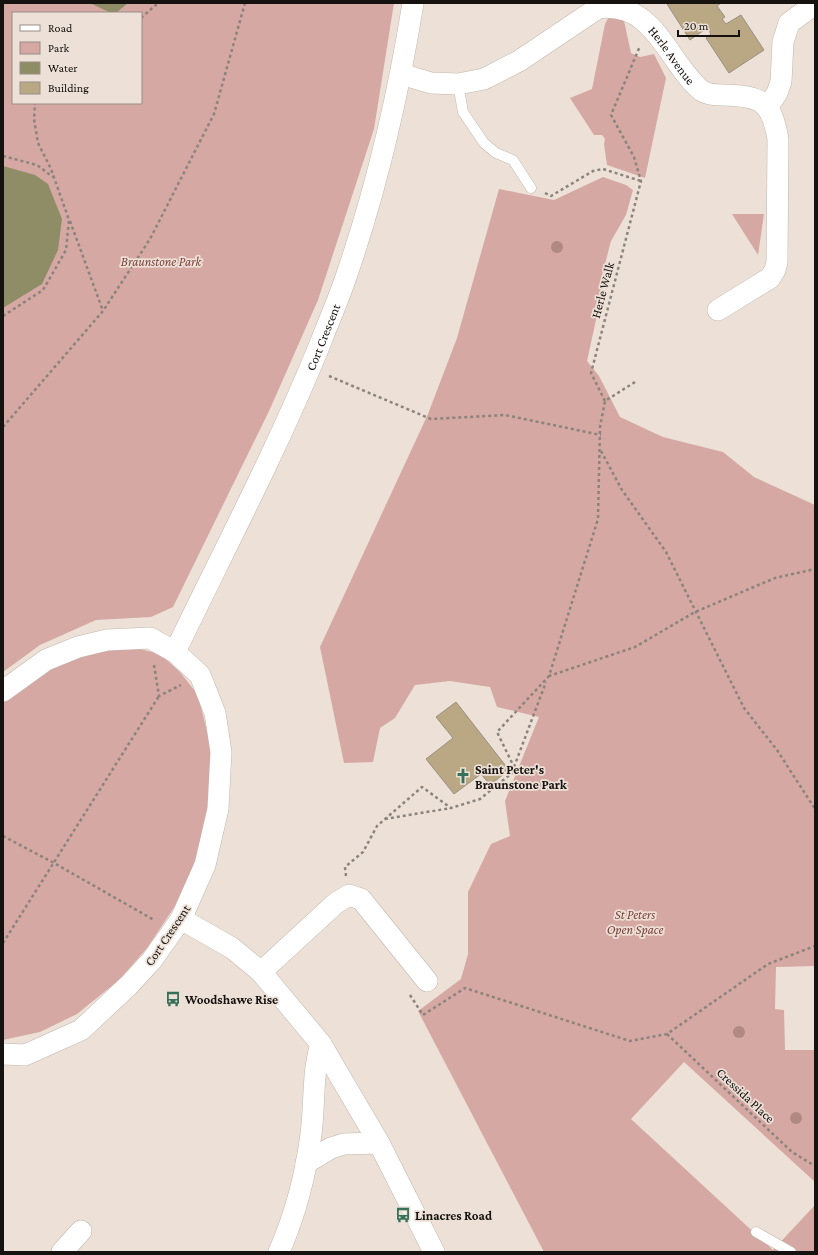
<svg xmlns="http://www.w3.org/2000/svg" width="818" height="1255" font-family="'Crimson Pro',serif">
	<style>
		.green { fill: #d5a8a3; fill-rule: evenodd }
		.water { fill: #8f8d66 }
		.building { fill: #baa884; stroke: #969084 }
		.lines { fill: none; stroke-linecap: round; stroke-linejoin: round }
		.lane-casing { stroke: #c1b6ac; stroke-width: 11 }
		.street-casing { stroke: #c1b6ac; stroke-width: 22 }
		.path { stroke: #8b837c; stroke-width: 2.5; stroke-dasharray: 3 3; stroke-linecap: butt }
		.lane { stroke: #fff; stroke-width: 10 }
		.street { stroke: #fff; stroke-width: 21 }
		.tree { fill: #b08982 }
		.labels { text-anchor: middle; stroke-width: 3.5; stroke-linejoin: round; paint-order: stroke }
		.street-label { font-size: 13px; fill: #16120f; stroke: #ede1d7 }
		.park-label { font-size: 13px; font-style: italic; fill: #7e413d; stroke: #ede1d7 }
		.poi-label { font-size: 13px; font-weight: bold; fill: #16120f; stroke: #ede1d7; text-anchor: start }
	</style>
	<rect width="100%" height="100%" fill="#ede1d7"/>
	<path class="green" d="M3 3H394L374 129 318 300 270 409 173 607 151 617 96 620 40 645 3 672ZM13 13H141V103H13Z
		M610 15 623 16 631 53 640 57 654 54 666 78 645 178 607 165 604 144 605 139 602 135H594L570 98 592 89 605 24Z
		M603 177 626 185 633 190 626 215 611 241 601 279V297L587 361 599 376 620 417 663 437 723 452 754 477 815 505V966L776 967 775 1009 784 1010 785 1050H815V1182L684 1062 631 1119 773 1250 815 1205V1252H544L418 1011 461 979 468 954V892L491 844 510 836 505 801 539 717 497 707 490 687 450 681 415 685 395 718 380 728 373 762 344 763 320 647 428 414 457 338 499 189 554 200Z
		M732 214H764L758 255Z
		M104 646 136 648 160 654 180 672 198 695 213 756 211 808 197 863 179 900 147 948 119 980 77 1014 40 1032 3 1040V703L23 684 66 658Z"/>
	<path class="water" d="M90 3H128L116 13H111Z
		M3 166 35 175 48 184 62 219 58 250 42 284 3 308Z"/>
	<path class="building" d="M669 3H721L717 6 725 17 722 19 726 24 741 15 764 50 729 73 706 38 711 34 707 28 690 40 667 4Z
		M456 702 509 770 490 785 481 774 454 794 426 759 453 738 436 717Z"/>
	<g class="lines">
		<g class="lane-casing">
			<path id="lane" d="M458 84 463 112 484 143 496 153 513 160 531 188
				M756 1232 791 1252"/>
		</g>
		<g class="street-casing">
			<g id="street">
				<path id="s1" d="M401 74 431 83 458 84 484 79 519 61 598 8C655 0 668 64 702 91 707 94 717 95 723 95 761 96 771 100 778 139L777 262 775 270 770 278 718 310"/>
				<path d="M767 108 777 93 781 82 783 42 789 23 815 4"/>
				<path id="s2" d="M175 652C225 548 279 446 322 339 330 318 339 298 346 277 377 187 398 97 413 3"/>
				<path d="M3 691 46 660 78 647 107 640 150 638 175 652 200 675 215 713 221 752 218 809 205 865 181 919 152 960 129 985 81 1030 25 1055 3 1054"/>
				<path d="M181 919 232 948 261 972 321 1044 379 1143 434 1252"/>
				<path d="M261 972 336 903 349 895 361 899 427 981"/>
				<path d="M306 1163 331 1148 344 1144 379 1143"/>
				<path d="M62 1252 81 1231"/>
				<path d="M279 1252C295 1215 306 1174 311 1134 315 1104 312 1073 321 1044"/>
			</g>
		</g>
		<path class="path" d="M141 18 158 3
			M3 156 37 165 53 177
			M545 193 551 196 593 171 603 169 641 181
			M70 221 103 311
			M3 316 43 290 66 250 69 220 51 169 38 143 34 119 35 103
			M329 376 431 419 505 415 601 435
			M635 382 605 401 600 427 598 519 549 676 635 647 695 612 775 578 815 569
			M605 401 591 373 641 181 634 157 611 115 640 46
			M3 427 103 311 150 239 214 114 245 3
			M601 451 622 490 666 552 744 708 777 750 815 809
			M154 665 159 696 181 685
			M514 767 546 682
			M385 819 451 808
			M3 836 54 863 154 920
			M346 876 345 867 363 852 377 826 422 787 451 808 480 799 512 773 514 767 497 732 549 676
			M3 943 159 696
			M410 995 423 1015 465 988 630 1041 667 1034 768 964 815 946
			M667 1034 792 1152 815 1166"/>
		<use href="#lane" class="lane"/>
		<use href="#street" class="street"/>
	</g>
	<g class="tree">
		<circle cx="557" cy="247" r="6"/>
		<circle cx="739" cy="1032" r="6"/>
		<circle cx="796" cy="1118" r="6"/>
	</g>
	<defs>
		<g id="church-bare" transform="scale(1.2)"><path d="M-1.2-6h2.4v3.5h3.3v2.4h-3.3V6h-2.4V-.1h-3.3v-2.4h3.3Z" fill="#38715a" stroke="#ede1d7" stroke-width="2.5" paint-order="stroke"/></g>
		<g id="bus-bare" transform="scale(1.2)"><path d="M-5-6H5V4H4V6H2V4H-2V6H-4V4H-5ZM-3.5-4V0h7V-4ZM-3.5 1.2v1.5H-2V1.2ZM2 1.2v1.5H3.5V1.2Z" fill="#38715a" stroke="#ede1d7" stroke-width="2.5" paint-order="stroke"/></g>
	</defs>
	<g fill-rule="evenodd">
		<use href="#church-bare" x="463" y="776"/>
		<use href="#bus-bare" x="173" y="999"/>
		<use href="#bus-bare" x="403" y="1215"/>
	</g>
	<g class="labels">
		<g class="street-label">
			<text dy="5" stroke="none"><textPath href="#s1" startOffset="313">Herle Avenue</textPath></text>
			<text transform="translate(602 290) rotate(-75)" y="5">Herle Walk</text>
			<text dy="5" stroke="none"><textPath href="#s2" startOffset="348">Cort Crescent</textPath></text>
			<text transform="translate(167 935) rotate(-56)" y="5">Cort Crescent</text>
			<text transform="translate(746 1095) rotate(43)" y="5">Cressida Place</text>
		</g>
		<g class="park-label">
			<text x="161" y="266">Braunstone Park</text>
			<text x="635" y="919">St Peters<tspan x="635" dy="15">Open Space</tspan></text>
		</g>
		<g class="poi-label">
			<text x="475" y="774">Saint Peter's<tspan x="475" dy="15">Braunstone Park</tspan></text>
			<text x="185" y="1004">Woodshawe Rise</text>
			<text x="415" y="1220">Linacres Road</text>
		</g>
	</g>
	<rect width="818" height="1255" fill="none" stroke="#16120f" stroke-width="8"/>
	<rect x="12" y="12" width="130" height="92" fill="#ede1d7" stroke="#978e87"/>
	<rect x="20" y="25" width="20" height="6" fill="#ffffff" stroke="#978e87"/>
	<text x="48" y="32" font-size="12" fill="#16120f">Road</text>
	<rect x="20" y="42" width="20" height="12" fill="#d5a8a3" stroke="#978e87"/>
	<text x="48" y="52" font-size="12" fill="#16120f">Park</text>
	<rect x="20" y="62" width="20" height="12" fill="#8f8d66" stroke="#978e87"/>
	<text x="48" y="72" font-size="12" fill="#16120f">Water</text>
	<rect x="20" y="82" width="20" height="12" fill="#baa884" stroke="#978e87"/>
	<text x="48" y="92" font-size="12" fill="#16120f">Building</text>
	<path d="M678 30v6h61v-6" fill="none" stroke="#16120f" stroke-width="2"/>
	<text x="684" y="30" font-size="12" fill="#16120f" stroke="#ede1d7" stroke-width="3" paint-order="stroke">20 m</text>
</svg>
